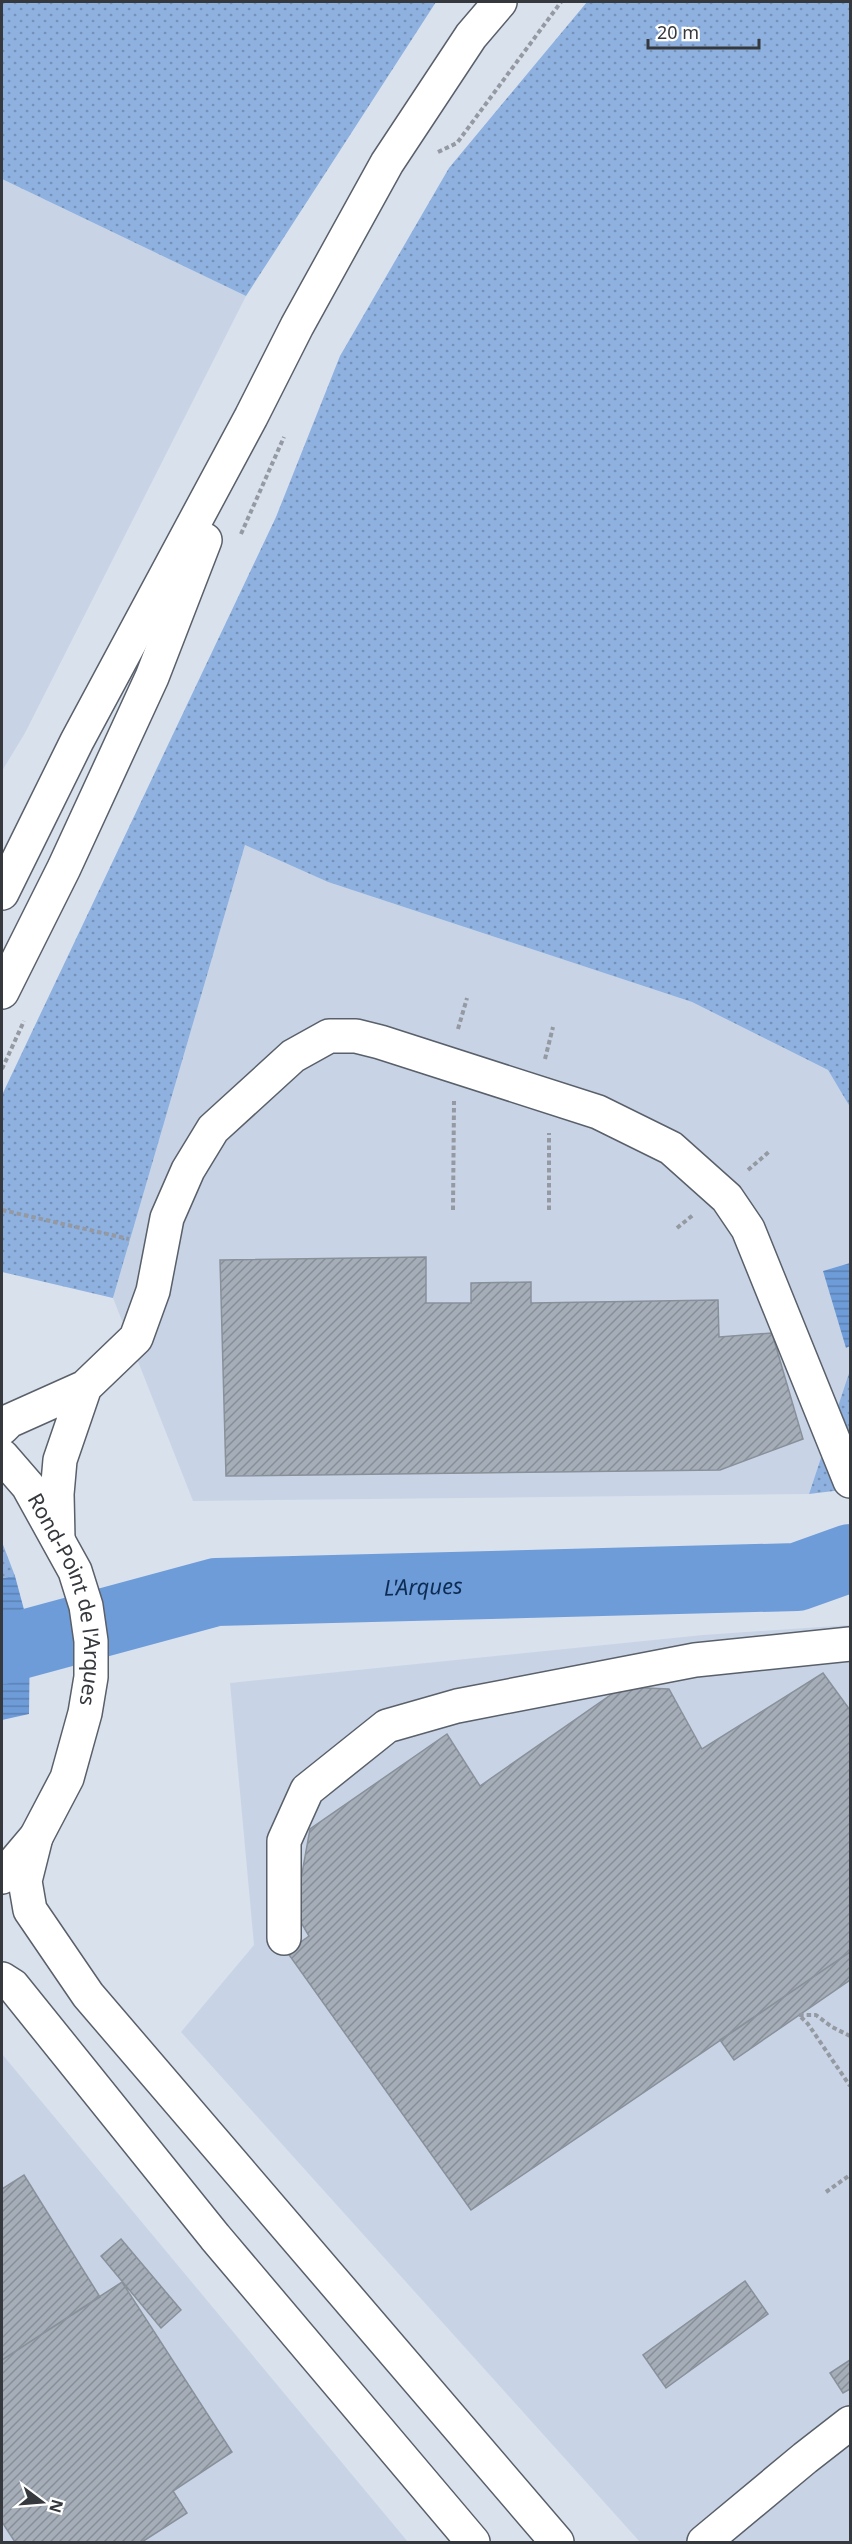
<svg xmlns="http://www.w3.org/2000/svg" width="852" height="2544" font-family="'Noto Sans',sans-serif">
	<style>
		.built { fill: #c8d4e5 }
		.grass { fill: url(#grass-dots) }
		.water { fill: url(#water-rules) }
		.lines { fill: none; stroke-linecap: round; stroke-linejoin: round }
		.river { stroke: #6e9cd9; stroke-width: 68 }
		.building { fill: url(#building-hatch); stroke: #88909a; stroke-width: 1.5 }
		.minor-casing { stroke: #59606a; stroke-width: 36 }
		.major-casing { stroke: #59606a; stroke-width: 36 }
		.highway-casing { stroke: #59606a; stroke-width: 36 }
		.path { stroke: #9499a2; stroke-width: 4; stroke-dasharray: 4.5 3; stroke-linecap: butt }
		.minor { stroke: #fff; stroke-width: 33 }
		.major { stroke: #fff; stroke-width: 33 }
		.highway { stroke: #fff; stroke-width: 33 }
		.labels { text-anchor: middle; stroke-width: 4.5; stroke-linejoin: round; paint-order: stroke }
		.street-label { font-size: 21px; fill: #35383d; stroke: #fff }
		.water-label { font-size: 22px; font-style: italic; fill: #0c2c53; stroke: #fff }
	</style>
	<defs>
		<pattern id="grass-dots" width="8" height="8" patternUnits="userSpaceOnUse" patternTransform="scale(1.5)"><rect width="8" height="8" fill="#8eb1e0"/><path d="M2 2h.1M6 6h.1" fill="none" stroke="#7591b7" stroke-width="1.8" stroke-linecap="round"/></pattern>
		<pattern id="water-rules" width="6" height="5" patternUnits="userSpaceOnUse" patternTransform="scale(1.5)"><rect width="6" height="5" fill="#6e9cd9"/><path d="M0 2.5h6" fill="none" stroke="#5b80b1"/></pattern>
		<pattern id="building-hatch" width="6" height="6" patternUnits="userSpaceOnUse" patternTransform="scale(1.5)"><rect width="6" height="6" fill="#a5adb8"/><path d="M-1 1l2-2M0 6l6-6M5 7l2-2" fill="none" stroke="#878e97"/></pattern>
	</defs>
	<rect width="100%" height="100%" fill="#d9e1ed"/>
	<path class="built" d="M2 179 246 296 25 733 2 771Z
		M245 845 328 882 692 1002 828 1070 850 1107V1370L809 1494 193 1501 113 1298Z
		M850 1625V2542H640L181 2032 254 1945 230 1683 703 1635Z
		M2 2054 408 2542H2Z"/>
	<path class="grass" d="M2 2H436L246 296 2 179Z
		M587 2H850V1107L828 1070 692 1002 328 882 245 845 113 1298 2 1272V1095L276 517 340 356 449 168Z
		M850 1370V1489L809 1494Z
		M2 1542 15 1576 2 1578Z"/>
	<path class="water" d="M850 1263V1346L846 1348 823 1271Z
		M15 1576 30 1632 29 1714 2 1720V1578Z"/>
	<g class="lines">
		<path class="river" id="s1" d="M2 1650 216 1592 797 1577 850 1558"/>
	</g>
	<path class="building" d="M426 1257V1303H471V1283L531 1282V1303L718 1300 719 1337 772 1333 803 1439 720 1470 226 1476 220 1260Z
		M823 1673 850 1710V1952L471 2210 287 1952 309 1936 295 1912 310 1829 447 1734 480 1786 622 1687 669 1689 702 1749Z
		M850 1952V1980L734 2060 720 2040Z
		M24 2175 100 2297 2 2360V2189Z
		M121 2239 181 2310 161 2328 101 2256Z
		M745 2281 768 2314 666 2388 643 2355Z
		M122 2282 232 2452 173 2491 187 2513 142 2542H15L2 2522V2360Z
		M850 2360V2389L843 2393 830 2373Z"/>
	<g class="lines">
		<g class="minor-casing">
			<path id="minor" d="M2 1428 9 1421 85 1387 136 1338 153 1291 167 1218 188 1170 213 1129 293 1056 329 1036H356L380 1042 598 1112 671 1148 727 1198 748 1229 850 1481
				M58 1539 57 1494 60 1460 85 1387
				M284 1938V1841L307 1790 387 1726 457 1706 695 1660 850 1644"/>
		</g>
		<g class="major-casing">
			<g id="major">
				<path d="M2 893 77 741 251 417 297 326 387 163 471 36 500 2"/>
				<path d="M2 992 64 868 152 677 205 540"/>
				<path id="s2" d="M2 1456 28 1486 75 1571 86 1606 91 1641V1677L85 1713 67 1778 36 1837 2 1877"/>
				<path d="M704 2542 805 2458 850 2423"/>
			</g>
		</g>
		<g class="highway-casing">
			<path id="highway" d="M36 1837 25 1881 30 1910 88 1995 557 2542
				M2 1979 13 1986 215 2237 473 2542"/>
		</g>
		<path class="path" d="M438 152 457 143 561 2
			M241 534 284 437
			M458 1029 467 998
			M545 1059 553 1027
			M2 1069 24 1021
			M748 1170 770 1151
			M2 1210 129 1239
			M453 1210 454 1101
			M549 1210V1133
			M677 1228 693 1215
			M850 2036 832 2027 816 2015H799L808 2024 850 2086
			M826 2192 850 2175"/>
		<use href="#minor" class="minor"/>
		<use href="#major" class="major"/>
		<use href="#highway" class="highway"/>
	</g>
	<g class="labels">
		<g class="street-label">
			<text dy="7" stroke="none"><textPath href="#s2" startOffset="162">Rond-Point de l'Arques</textPath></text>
		</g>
		<g class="water-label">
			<text dy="8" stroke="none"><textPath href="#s1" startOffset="429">L'Arques</textPath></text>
		</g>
	</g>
	<rect width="852" height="2544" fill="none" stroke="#35383d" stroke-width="6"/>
	<g transform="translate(42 2502) rotate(106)" stroke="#ffffff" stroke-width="4.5" paint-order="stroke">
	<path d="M0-4.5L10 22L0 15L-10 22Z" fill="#35383d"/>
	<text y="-9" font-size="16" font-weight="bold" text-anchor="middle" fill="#35383d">N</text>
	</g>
	<path d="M648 39v9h111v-9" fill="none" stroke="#35383d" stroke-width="3"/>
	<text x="657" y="39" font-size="18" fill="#35383d" stroke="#ffffff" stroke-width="4.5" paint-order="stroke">20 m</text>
</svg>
